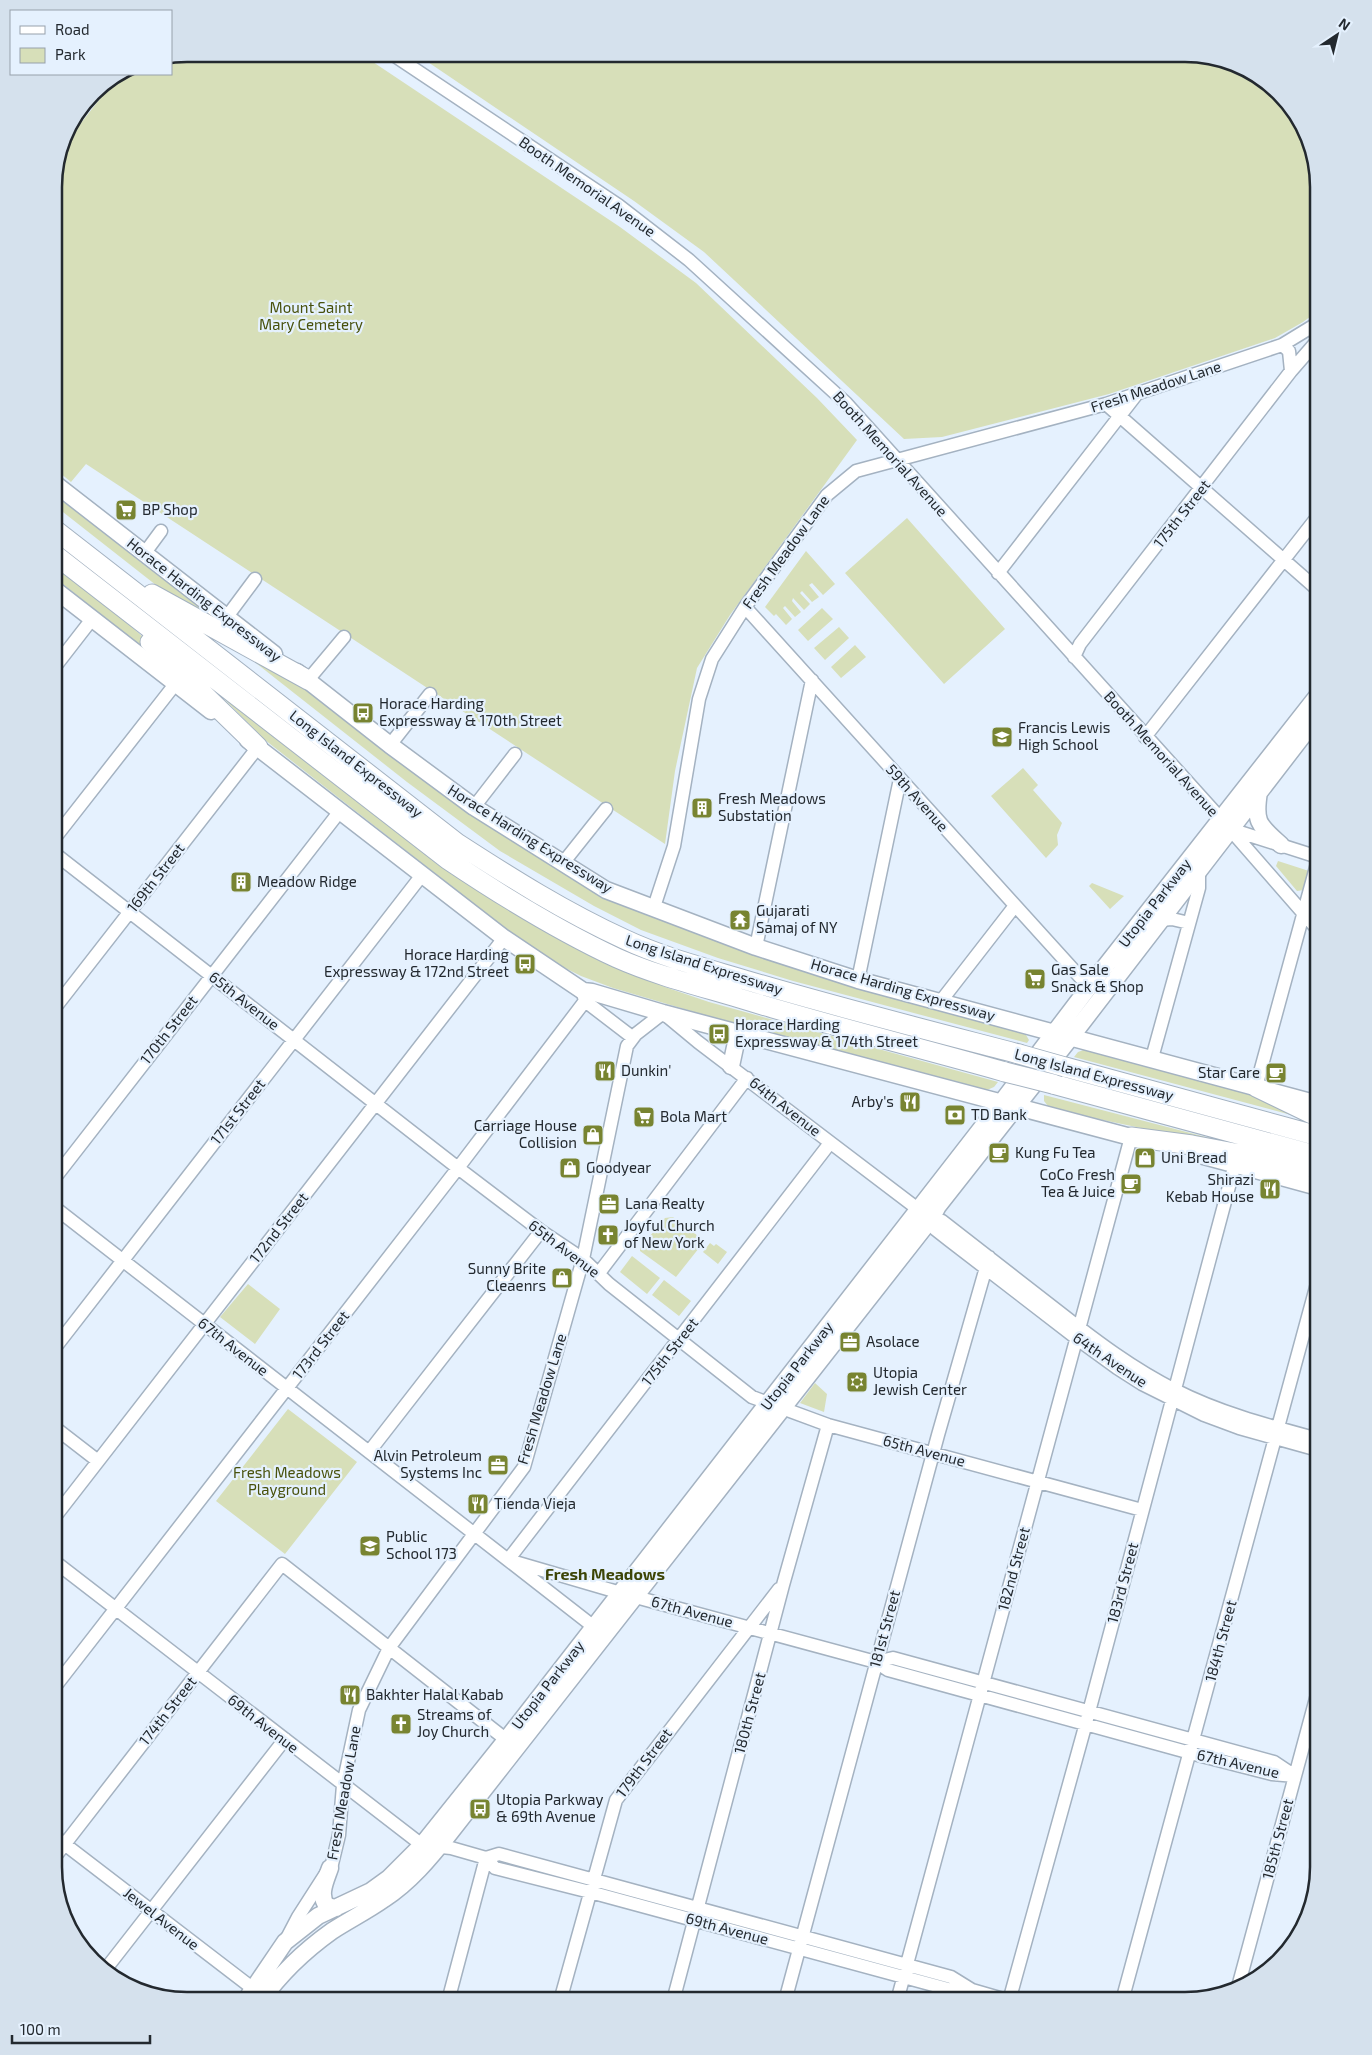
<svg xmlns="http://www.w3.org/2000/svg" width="1372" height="2055" font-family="'Exo 2',sans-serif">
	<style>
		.green { fill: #d7dfb9 }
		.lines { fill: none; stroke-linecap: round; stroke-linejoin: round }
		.minor-casing { stroke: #a4b2c1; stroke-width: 15 }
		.major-casing { stroke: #a4b2c1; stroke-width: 19 }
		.highway-casing { stroke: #a4b2c1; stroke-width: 21 }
		.minor { stroke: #fff; stroke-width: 12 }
		.major { stroke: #fff; stroke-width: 16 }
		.highway { stroke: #fff; stroke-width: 19 }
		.highway-bridge-casing { stroke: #a4b2c1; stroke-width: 21; stroke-linecap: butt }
		.highway-bridge { stroke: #fff; stroke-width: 19 }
		.labels { text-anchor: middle; stroke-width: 4.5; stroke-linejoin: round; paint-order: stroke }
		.street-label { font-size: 15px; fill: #23292f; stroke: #e5f1fe }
		.park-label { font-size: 15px; fill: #48510c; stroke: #e5f1fe }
		.poi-label { font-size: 15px; fill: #23292f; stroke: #e5f1fe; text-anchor: start }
		.neighbourhood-label { font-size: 16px; font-weight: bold; fill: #3c4406; stroke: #e5f1fe }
		.rim { fill: none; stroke: #23292f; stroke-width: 2.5 }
	</style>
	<rect width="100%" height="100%" fill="#e5f1fe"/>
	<path class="green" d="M187 54H361L620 227 696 283 817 398 857 440 730 615 697 668 675 771 665 844 86 464 71 482 54 468V179L63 146 117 77 121 74H171V57Z
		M416 54H1193L1252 72 1301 121 1318 187V311L1303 322 1275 338 1109 394 942 437 904 439 704 252 634 201Z
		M54 491 242 637 175 600 54 505Z
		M907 518 1005 629 944 684 845 573Z
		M806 551 835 584 823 595 812 583 809 585 819 597 812 602 802 591 800 593 810 604 804 610 793 598 792 601 801 612 795 617 785 606 783 608 792 619 786 625 776 614 774 616 765 607Z
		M54 562 98 597 143 637 153 656 54 577Z
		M822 608 833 619 808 641 798 630Z
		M839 627 849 638 825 660 814 648Z
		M855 645 866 657 841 678 831 667Z
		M237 648 310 690 456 804 505 835 677 925 801 971 1023 1030 1029 1040 1027 1043 793 981 718 958 641 930 594 906 500 851 407 782Z
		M219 690 595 955 665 987 709 1002 998 1082 994 1087 987 1090 735 1024 613 988 581 976 549 960 506 929 265 740 221 696Z
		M1023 768 1038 785 1033 790 1062 823 1057 835 1058 845 1046 858 991 796Z
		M1278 861 1309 871 1304 890 1297 891 1276 866Z
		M1092 883 1124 896 1110 909 1089 886Z
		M1089 1048 1249 1092 1295 1116 1074 1057 1078 1052Z
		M1044 1095 1229 1143 1203 1141 1060 1111 1048 1106 1044 1101Z
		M673 1217 702 1239 703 1243 676 1277 640 1251V1248L665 1218Z
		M710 1243 714 1246 716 1244 727 1252 718 1264 703 1252Z
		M632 1256 660 1278 647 1294 620 1272Z
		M664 1280 691 1301 679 1316 652 1295Z
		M248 1284 280 1309 255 1344 220 1317Z
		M815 1383 827 1394 824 1412 800 1403Z
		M288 1409 357 1462 285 1554 216 1501Z"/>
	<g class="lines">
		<g class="minor-casing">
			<path id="minor" d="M392 54 618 205 689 260 846 403 1221 819 1318 930
				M1291 371 1318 340
				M1106 404 1318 590
				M144 554 161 531
				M998 573 1136 395
				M745 607 1089 987
				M226 618 255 579
				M1074 657 1080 644 1291 371 1289 351 1282 345
				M54 668 92 619
				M308 680 344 637
				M1145 737 1318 516
				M390 745 430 694
				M474 807 515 754
				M1230 829 1318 857
				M54 839 176 683
				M54 853 458 1168 541 1231 583 1259 609 1284 752 1397 828 1425 1142 1510
				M563 863 606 809
				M654 907 674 846 699 699 712 659 745 607 827 495 856 471 1106 404 1282 345 1318 323
				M1160 920 1172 919 1189 923
				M756 947 812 680
				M858 980 900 779
				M583 993 585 1001 632 1037
				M941 1001 1014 907
				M54 1009 258 747
				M1152 1058 1199 888V870
				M1256 1087 1318 860
				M54 1179 340 811
				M54 1207 508 1560 621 1593 876 1662 888 1670 1198 1755 1272 1774 1295 1776
				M931 1219 942 1221C981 1251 1020 1282 1059 1312 1096 1341 1133 1369 1175 1390 1220 1413 1270 1426 1318 1439
				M599 1273 747 1078
				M54 1349 422 875
				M54 1427 98 1461
				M369 1452 541 1231
				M54 1518 504 938
				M54 1561 422 1845 451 1848 486 1858 499 1854 951 1977 972 1990 1010 2001
				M594 1627 508 1560 830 1143
				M876 1662 893 1658 1274 1762 1295 1776
				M54 1688 458 1168 585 1001
				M54 1836 260 1994
				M54 1858 282 1564 513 1745
				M486 1858 495 1868 590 1892 948 1989 970 1990
				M287 1938 298 1917 332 1864 339 1835 343 1785 359 1710 389 1648 524 1467 583 1259 627 1046 636 1034 663 1013 698 1042 931 1219 935 1229 949 1240 1084 1344 1117 1368 1142 1384 1204 1415 1239 1428 1318 1450
				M105 1970 285 1739
				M1238 1987 1318 1691
				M448 2001 486 1858
				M560 2001 616 1800 779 1589
				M673 2001 783 1585 828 1425
				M785 2001 938 1435 989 1257
				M897 2001 1131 1137
				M1009 2001 1086 1723 1235 1164
				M1122 2001 1318 1280"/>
		</g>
		<g class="major-casing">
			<path id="major" d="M54 483 274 654
				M54 589 211 711
				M297 672 390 745 474 807 606 890 756 947 858 980 1318 1104
				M248 740 504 938 583 991 592 992 663 1013 1142 1140
				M1259 792C1254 823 1259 825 1281 845
				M731 1066 738 1033
				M1200 1155 1318 1187
				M330 1868C326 1880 318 1895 327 1906L336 1908
				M245 2001 285 1942 318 1916 371 1891 389 1878 422 1845 506 1740 1001 1103 1089 987 1318 695
				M261 2001C280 1974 304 1951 332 1931 349 1920 367 1911 384 1899 410 1882 430 1858 449 1834L931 1219 938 1206 1071 1037 1318 716"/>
		</g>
		<g class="highway-casing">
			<path id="highway" d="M54 529 457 843C511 878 565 912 624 939 662 957 705 968 745 980 836 1007 927 1030 1019 1054
				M54 554 447 859C502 896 557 930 617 958 655 975 699 986 739 998 827 1025 917 1047 1005 1072
				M152 594 308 680
				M150 642 258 747
				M1065 1067 1318 1136
				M1053 1084 1318 1156
				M1256 1087 1318 1117
				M1131 1137 1192 1145 1318 1169"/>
		</g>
		<use href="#minor" class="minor"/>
		<use href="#major" class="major"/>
		<use href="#highway" class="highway"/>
		<g class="highway-bridge-casing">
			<path id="highway-bridge" d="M1019 1054 1065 1067
				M1005 1072 1053 1084"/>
		</g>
		<use href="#highway-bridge" class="highway-bridge"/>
	</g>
	<defs>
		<g id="supermarket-square" transform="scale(1.125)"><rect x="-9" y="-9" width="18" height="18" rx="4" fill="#788431" stroke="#e5f1fe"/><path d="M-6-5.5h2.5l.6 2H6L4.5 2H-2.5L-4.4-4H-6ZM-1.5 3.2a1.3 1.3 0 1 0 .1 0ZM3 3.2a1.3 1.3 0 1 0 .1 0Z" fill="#fff"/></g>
		<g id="bus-square" transform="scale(1.125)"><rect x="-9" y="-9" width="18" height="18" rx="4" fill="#788431" stroke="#e5f1fe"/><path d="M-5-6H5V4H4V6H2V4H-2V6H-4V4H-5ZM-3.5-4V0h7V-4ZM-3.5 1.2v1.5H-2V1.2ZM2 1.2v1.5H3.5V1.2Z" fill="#fff"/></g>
		<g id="school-square" transform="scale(1.125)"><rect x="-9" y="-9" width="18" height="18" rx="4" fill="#788431" stroke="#e5f1fe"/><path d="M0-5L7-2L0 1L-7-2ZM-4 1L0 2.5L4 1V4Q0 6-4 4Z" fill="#fff"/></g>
		<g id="building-square" transform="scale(1.125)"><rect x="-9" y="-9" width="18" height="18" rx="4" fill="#788431" stroke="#e5f1fe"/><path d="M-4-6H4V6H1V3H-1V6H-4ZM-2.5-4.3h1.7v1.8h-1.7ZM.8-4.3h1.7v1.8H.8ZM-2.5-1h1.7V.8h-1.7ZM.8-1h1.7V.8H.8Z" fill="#fff"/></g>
		<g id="temple-square" transform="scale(1.125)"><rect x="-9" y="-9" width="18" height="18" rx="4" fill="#788431" stroke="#e5f1fe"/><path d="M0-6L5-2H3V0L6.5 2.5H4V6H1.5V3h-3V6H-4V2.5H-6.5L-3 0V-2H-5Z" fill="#fff"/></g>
		<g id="restaurant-square" transform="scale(1.125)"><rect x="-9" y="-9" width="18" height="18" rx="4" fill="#788431" stroke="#e5f1fe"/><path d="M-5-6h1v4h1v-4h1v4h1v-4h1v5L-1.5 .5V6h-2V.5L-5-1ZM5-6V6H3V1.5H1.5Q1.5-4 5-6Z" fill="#fff"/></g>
		<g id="cafe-square" transform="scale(1.125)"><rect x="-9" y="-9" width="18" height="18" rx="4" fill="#788431" stroke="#e5f1fe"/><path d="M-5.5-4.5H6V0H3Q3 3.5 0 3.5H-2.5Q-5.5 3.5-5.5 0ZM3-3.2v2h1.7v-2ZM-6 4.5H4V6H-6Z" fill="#fff"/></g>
		<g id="bank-square" transform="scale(1.125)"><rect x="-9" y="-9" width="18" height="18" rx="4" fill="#788431" stroke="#e5f1fe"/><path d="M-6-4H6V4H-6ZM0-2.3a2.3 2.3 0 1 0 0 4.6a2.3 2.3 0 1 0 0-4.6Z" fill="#fff"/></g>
		<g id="shop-square" transform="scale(1.125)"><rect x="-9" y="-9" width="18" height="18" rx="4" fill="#788431" stroke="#e5f1fe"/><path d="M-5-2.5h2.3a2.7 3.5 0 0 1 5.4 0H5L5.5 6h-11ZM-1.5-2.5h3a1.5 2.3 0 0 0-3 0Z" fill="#fff"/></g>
		<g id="office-square" transform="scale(1.125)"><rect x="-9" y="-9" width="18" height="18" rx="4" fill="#788431" stroke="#e5f1fe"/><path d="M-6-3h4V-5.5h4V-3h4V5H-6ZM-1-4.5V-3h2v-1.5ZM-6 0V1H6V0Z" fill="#fff"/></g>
		<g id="church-square" transform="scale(1.125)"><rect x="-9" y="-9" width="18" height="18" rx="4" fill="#788431" stroke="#e5f1fe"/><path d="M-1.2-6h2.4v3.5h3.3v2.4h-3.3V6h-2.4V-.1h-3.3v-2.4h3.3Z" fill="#fff"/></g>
		<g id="synagogue-square" transform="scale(1.125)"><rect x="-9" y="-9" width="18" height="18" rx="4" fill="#788431" stroke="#e5f1fe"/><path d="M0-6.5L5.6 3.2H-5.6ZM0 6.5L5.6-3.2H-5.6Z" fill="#fff"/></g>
	</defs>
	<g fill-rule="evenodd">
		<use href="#supermarket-square" x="126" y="510"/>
		<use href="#bus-square" x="363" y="713"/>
		<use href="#school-square" x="1002" y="737"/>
		<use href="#building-square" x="702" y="808"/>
		<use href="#building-square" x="241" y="882"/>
		<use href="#temple-square" x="740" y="920"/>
		<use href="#bus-square" x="525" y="964"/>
		<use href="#supermarket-square" x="1035" y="979"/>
		<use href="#bus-square" x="719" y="1034"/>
		<use href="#restaurant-square" x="605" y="1071"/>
		<use href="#cafe-square" x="1276" y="1073"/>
		<use href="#restaurant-square" x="910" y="1102"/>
		<use href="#bank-square" x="955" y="1115"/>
		<use href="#supermarket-square" x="644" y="1117"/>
		<use href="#shop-square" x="593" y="1135"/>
		<use href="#cafe-square" x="999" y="1153"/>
		<use href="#shop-square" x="1145" y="1158"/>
		<use href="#shop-square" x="570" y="1168"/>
		<use href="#cafe-square" x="1131" y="1184"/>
		<use href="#restaurant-square" x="1270" y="1189"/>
		<use href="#office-square" x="609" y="1204"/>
		<use href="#church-square" x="608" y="1235"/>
		<use href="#shop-square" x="562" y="1278"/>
		<use href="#office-square" x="850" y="1342"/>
		<use href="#synagogue-square" x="857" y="1382"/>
		<use href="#office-square" x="498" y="1465"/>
		<use href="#restaurant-square" x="478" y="1504"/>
		<use href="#school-square" x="370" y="1546"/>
		<use href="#restaurant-square" x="350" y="1695"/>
		<use href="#church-square" x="401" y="1724"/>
		<use href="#bus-square" x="480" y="1809"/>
	</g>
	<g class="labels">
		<g class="street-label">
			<text transform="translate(587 187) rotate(35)" y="5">Booth Memorial Avenue</text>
			<text transform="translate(1156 387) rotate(-18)" y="5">Fresh Meadow Lane</text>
			<text transform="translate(890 454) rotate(48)" y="5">Booth Memorial Avenue</text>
			<text transform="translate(1182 514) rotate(-52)" y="5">175th Street</text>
			<text transform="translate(786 552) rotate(-54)" y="5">Fresh Meadow Lane</text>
			<text transform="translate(204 600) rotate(38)" y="5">Horace Harding Expressway</text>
			<text transform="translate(1161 754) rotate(48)" y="5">Booth Memorial Avenue</text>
			<text transform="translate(356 764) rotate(38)" y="5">Long Island Expressway</text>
			<text transform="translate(917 798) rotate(48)" y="5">59th Avenue</text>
			<text transform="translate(530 839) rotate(32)" y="5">Horace Harding Expressway</text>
			<text transform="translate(156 878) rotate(-52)" y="5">169th Street</text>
			<text transform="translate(1155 903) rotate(-52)" y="5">Utopia Parkway</text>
			<text transform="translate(704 965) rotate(18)" y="5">Long Island Expressway</text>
			<text transform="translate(903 990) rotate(16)" y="5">Horace Harding Expressway</text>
			<text transform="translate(244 1001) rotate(38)" y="5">65th Avenue</text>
			<text transform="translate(169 1030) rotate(-52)" y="5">170th Street</text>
			<text transform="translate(1094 1075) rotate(15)" y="5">Long Island Expressway</text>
			<text transform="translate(785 1107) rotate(38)" y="5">64th Avenue</text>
			<text transform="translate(238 1112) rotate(-52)" y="5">171st Street</text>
			<text transform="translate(279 1228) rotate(-52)" y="5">172nd Street</text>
			<text transform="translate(564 1249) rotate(37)" y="5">65th Avenue</text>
			<text transform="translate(321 1345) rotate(-52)" y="5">173rd Street</text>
			<text transform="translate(233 1347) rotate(38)" y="5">67th Avenue</text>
			<text transform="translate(670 1352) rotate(-52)" y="5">175th Street</text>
			<text transform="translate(1110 1360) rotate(34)" y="5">64th Avenue</text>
			<text transform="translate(797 1366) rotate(-52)" y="5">Utopia Parkway</text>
			<text transform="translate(542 1399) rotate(-73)" y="5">Fresh Meadow Lane</text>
			<text transform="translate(924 1451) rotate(15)" y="5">65th Avenue</text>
			<text transform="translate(1014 1569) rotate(-75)" y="5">182nd Street</text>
			<text transform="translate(1123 1583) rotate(-75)" y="5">183rd Street</text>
			<text transform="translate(692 1612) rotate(15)" y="5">67th Avenue</text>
			<text transform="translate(885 1629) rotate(-75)" y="5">181st Street</text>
			<text transform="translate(1221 1641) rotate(-75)" y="5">184th Street</text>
			<text transform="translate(548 1685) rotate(-52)" y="5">Utopia Parkway</text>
			<text transform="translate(168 1711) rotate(-52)" y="5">174th Street</text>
			<text transform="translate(750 1713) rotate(-75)" y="5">180th Street</text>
			<text transform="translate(263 1724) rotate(38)" y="5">69th Avenue</text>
			<text transform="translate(644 1763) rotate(-53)" y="5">179th Street</text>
			<text transform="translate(1238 1764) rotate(13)" y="5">67th Avenue</text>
			<text transform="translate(344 1793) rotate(-80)" y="5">Fresh Meadow Lane</text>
			<text transform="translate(1278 1839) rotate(-75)" y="5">185th Street</text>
			<text transform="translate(161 1919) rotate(38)" y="5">Jewel Avenue</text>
			<text transform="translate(727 1929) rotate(15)" y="5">69th Avenue</text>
		</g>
		<g class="park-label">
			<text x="311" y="313">Mount Saint<tspan x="311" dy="17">Mary Cemetery</tspan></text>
			<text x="287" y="1478">Fresh Meadows<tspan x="287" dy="17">Playground</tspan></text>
		</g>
		<g class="poi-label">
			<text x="142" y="515">BP Shop</text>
			<text x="379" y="709">Horace Harding<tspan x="379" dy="17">Expressway &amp; 170th Street</tspan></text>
			<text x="1018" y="733">Francis Lewis<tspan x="1018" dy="17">High School</tspan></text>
			<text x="718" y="804">Fresh Meadows<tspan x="718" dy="17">Substation</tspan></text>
			<text x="257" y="887">Meadow Ridge</text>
			<text x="756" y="916">Gujarati<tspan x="756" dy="17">Samaj of NY</tspan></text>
			<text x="509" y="960" text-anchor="end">Horace Harding<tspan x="509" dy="17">Expressway &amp; 172nd Street</tspan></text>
			<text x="1051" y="975">Gas Sale<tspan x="1051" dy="17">Snack &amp; Shop</tspan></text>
			<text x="735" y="1030">Horace Harding<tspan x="735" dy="17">Expressway &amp; 174th Street</tspan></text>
			<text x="621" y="1076">Dunkin'</text>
			<text x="1260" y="1078" text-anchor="end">Star Care</text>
			<text x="894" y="1107" text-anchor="end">Arby's</text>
			<text x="971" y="1120">TD Bank</text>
			<text x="660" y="1122">Bola Mart</text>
			<text x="577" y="1131" text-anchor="end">Carriage House<tspan x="577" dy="17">Collision</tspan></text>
			<text x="1015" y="1158">Kung Fu Tea</text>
			<text x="1161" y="1163">Uni Bread</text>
			<text x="586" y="1173">Goodyear</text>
			<text x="1115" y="1180" text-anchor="end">CoCo Fresh<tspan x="1115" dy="17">Tea &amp; Juice</tspan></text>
			<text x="1254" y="1185" text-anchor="end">Shirazi<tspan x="1254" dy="17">Kebab House</tspan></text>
			<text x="625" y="1209">Lana Realty</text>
			<text x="624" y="1231">Joyful Church<tspan x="624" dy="17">of New York</tspan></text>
			<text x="546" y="1274" text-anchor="end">Sunny Brite<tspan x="546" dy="17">Cleaenrs</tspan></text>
			<text x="866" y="1347">Asolace</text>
			<text x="873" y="1378">Utopia<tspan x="873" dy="17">Jewish Center</tspan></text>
			<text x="482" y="1461" text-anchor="end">Alvin Petroleum<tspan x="482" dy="17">Systems Inc</tspan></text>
			<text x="494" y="1509">Tienda Vieja</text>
			<text x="386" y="1542">Public<tspan x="386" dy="17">School 173</tspan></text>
			<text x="366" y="1700">Bakhter Halal Kabab</text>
			<text x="417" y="1720">Streams of<tspan x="417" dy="17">Joy Church</tspan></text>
			<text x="496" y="1805">Utopia Parkway<tspan x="496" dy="17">&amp; 69th Avenue</tspan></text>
		</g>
		<g class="neighbourhood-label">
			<text x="605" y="1580">Fresh Meadows</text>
		</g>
	</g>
	<path d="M0 0H1372V2055H0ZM187 62H1185A125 125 0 0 1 1310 187V1867A125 125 0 0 1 1185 1992H187A125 125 0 0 1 62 1867V187A125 125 0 0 1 187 62Z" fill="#d5e1ed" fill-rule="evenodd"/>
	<path class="rim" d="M187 62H1185A125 125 0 0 1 1310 187V1867A125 125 0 0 1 1185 1992H187A125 125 0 0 1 62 1867V187A125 125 0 0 1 187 62Z"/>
	<rect x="10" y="10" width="162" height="65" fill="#e5f1fe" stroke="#97a1ab"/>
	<rect x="20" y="26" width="25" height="8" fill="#ffffff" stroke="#97a1ab"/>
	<text x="55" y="35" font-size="15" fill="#23292f">Road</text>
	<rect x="20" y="48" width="25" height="15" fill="#d7dfb9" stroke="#97a1ab"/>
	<text x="55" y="60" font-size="15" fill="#23292f">Park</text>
	<g transform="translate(1337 35) rotate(35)" stroke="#e5f1fe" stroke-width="4" paint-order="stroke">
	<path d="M0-4L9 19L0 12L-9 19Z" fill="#23292f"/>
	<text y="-8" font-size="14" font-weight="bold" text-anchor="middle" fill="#23292f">N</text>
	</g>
	<path d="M12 2035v8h138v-8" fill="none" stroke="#23292f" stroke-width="2.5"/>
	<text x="20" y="2035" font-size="15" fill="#23292f" stroke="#e5f1fe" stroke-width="4" paint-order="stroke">100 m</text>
</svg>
